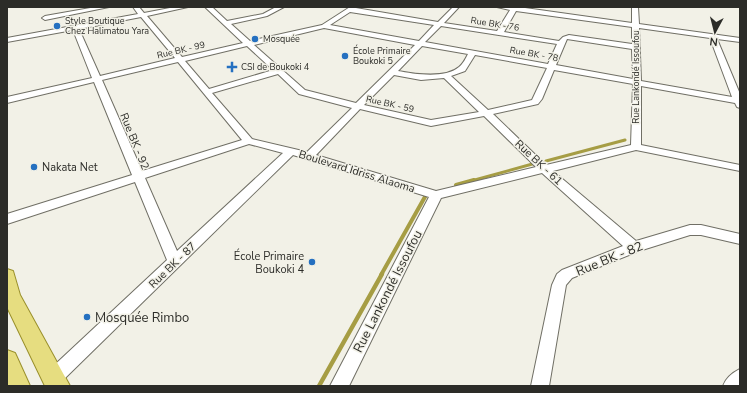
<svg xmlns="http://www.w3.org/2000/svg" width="747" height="393" font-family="'Nunito Sans',sans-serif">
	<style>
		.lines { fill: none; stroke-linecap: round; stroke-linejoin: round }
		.stream-far2 { stroke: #a69d44; stroke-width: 3 }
		.stream-far1 { stroke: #a69d44; stroke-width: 4 }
		.stream { stroke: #a69d44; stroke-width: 4.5 }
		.minor-casing { stroke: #706f65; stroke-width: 2 }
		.major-casing { stroke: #9a902b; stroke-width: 2 }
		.minor { fill: #fff; fill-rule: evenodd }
		.major { fill: #e6dd80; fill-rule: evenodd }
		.poi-dot { fill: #2570c0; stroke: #f2f1e7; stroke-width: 1.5 }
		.labels { text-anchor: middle; stroke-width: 3; stroke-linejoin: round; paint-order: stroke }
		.far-poi-label { font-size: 9px; fill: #2c2c28; stroke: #f2f1e7; text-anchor: start }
		.far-street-label { font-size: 9px; fill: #2c2c28; stroke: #f2f1e7 }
		.street-label { font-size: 11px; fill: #2c2c28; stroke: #f2f1e7 }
		.poi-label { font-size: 11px; fill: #2c2c28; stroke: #f2f1e7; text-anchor: start }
		.near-street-label { font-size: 13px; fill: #2c2c28; stroke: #f2f1e7 }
		.near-poi-label { font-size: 13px; fill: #2c2c28; stroke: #f2f1e7; text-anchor: start }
	</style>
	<rect width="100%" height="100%" fill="#f2f1e7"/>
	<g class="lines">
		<path class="stream-far2" d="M546 161 625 140
			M471 181 536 163"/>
		<path class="stream-far1" d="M456 185 474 180
			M381 275 426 195"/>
		<path class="stream" d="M319 386 382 274"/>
		<g class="minor-casing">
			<path id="minor" d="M96 7H109L45 20 42 18 45 16Z
				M133 7H139L144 13 175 7H188L147 16 182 57 243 43 205 7H212L227 21 263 14 276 7H284L267 16 231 24 250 41 322 25 350 7 438 22 453 7H459L444 23 497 31 510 10 497 7H518L632 23V7H638L639 24 740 38V42L717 39 740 94V108L737 107 735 103 641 86V145L740 165V171L636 150 553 171 636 241 690 225H701L740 234V244L701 235H690L639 251 572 278 566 285 549 386H531L552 285 557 274 562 270 623 246 542 173 441 198 349 386H330L429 197 293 155 59 384 55 386 47 384 44 378 47 372 167 260 135 182 7 224V214L132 175 94 82 7 103V97L92 78 73 30 7 42V38L138 14ZM516 11 632 27V44L569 35 563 37 559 41 504 32ZM350 12 434 25 419 41 330 25ZM141 17 175 58 100 76 79 29ZM441 26 557 44 548 64 425 42ZM324 28 415 45 356 103 305 90 254 45ZM639 28 710 38 732 97 641 81ZM567 39 632 49 633 79 556 65ZM247 46 273 70 209 89 185 61ZM422 46 468 54C466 58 463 64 459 67 445 79 414 74 398 71ZM475 55 547 68 532 100 488 110 451 76 465 71ZM178 62 242 140 142 171 102 80ZM554 70 633 84 631 145 546 165 493 114 538 104 542 99ZM278 74 299 94 352 108 307 152 252 139 212 93ZM394 75 421 80 444 78 479 112 431 120 364 105ZM360 109 431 126 484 116 536 167 436 191 316 155ZM249 144 283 153 177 251 145 178Z
				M740 369V386H723C726 378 732 373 740 369Z"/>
		</g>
		<g class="major-casing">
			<path id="major" d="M7 269 13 271 20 295 70 386H45L7 307Z
				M7 350 15 353 30 386H8Z"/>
		</g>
		<use href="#minor" class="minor"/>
		<use href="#major" class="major"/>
	</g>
	<g class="poi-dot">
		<circle cx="57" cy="26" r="4"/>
		<circle cx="255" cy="39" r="4"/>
		<circle cx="345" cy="56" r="4"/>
		<path d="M230 61h4v4h4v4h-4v4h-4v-4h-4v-4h4z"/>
		<circle cx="34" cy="167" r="4"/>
		<circle cx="312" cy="262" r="4"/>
		<circle cx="87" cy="317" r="4"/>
	</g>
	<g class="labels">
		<g class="far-poi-label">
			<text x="65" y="24">Style Boutique<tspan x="65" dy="10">Chez Halimatou Yara</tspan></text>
			<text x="263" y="42">Mosquée</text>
			<text x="353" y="54">École Primaire<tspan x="353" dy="10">Boukoki 5</tspan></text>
			<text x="241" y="70">CSI de Boukoki 4</text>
		</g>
		<g class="far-street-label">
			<text transform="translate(495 24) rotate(9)" y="3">Rue BK - 76</text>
			<text transform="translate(181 50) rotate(-13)" y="3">Rue BK - 99</text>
			<text transform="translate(534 54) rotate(10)" y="3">Rue BK - 78</text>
			<text transform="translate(636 77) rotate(-90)" y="3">Rue Lankondé Issoufou</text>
			<text transform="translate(390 104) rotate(13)" y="3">Rue BK - 59</text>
		</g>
		<g class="street-label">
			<text transform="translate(135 141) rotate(68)" y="4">Rue BK - 92</text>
			<text transform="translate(539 162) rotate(43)" y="4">Rue BK - 61</text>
			<text transform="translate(357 171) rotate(17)" y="4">Boulevard Idriss Alaoma</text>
			<text transform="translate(172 265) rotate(-44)" y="4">Rue BK - 87</text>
		</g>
		<g class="poi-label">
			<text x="42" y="171">Nakata Net</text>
			<text x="304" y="260" text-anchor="end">École Primaire<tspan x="304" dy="13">Boukoki 4</tspan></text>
		</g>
		<g class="near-street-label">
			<text transform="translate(609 258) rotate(-22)" y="5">Rue BK - 82</text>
			<text transform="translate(387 291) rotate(-63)" y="5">Rue Lankondé Issoufou</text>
		</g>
		<g class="near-poi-label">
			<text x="95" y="322">Mosquée Rimbo</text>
		</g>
	</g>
	<rect width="747" height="393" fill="none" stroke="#2c2c28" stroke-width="16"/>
	<g transform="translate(715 32) rotate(187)" stroke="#f2f1e7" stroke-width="3" paint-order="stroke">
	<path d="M0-3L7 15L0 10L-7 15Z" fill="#2c2c28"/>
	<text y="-6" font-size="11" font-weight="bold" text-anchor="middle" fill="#2c2c28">N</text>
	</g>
</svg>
